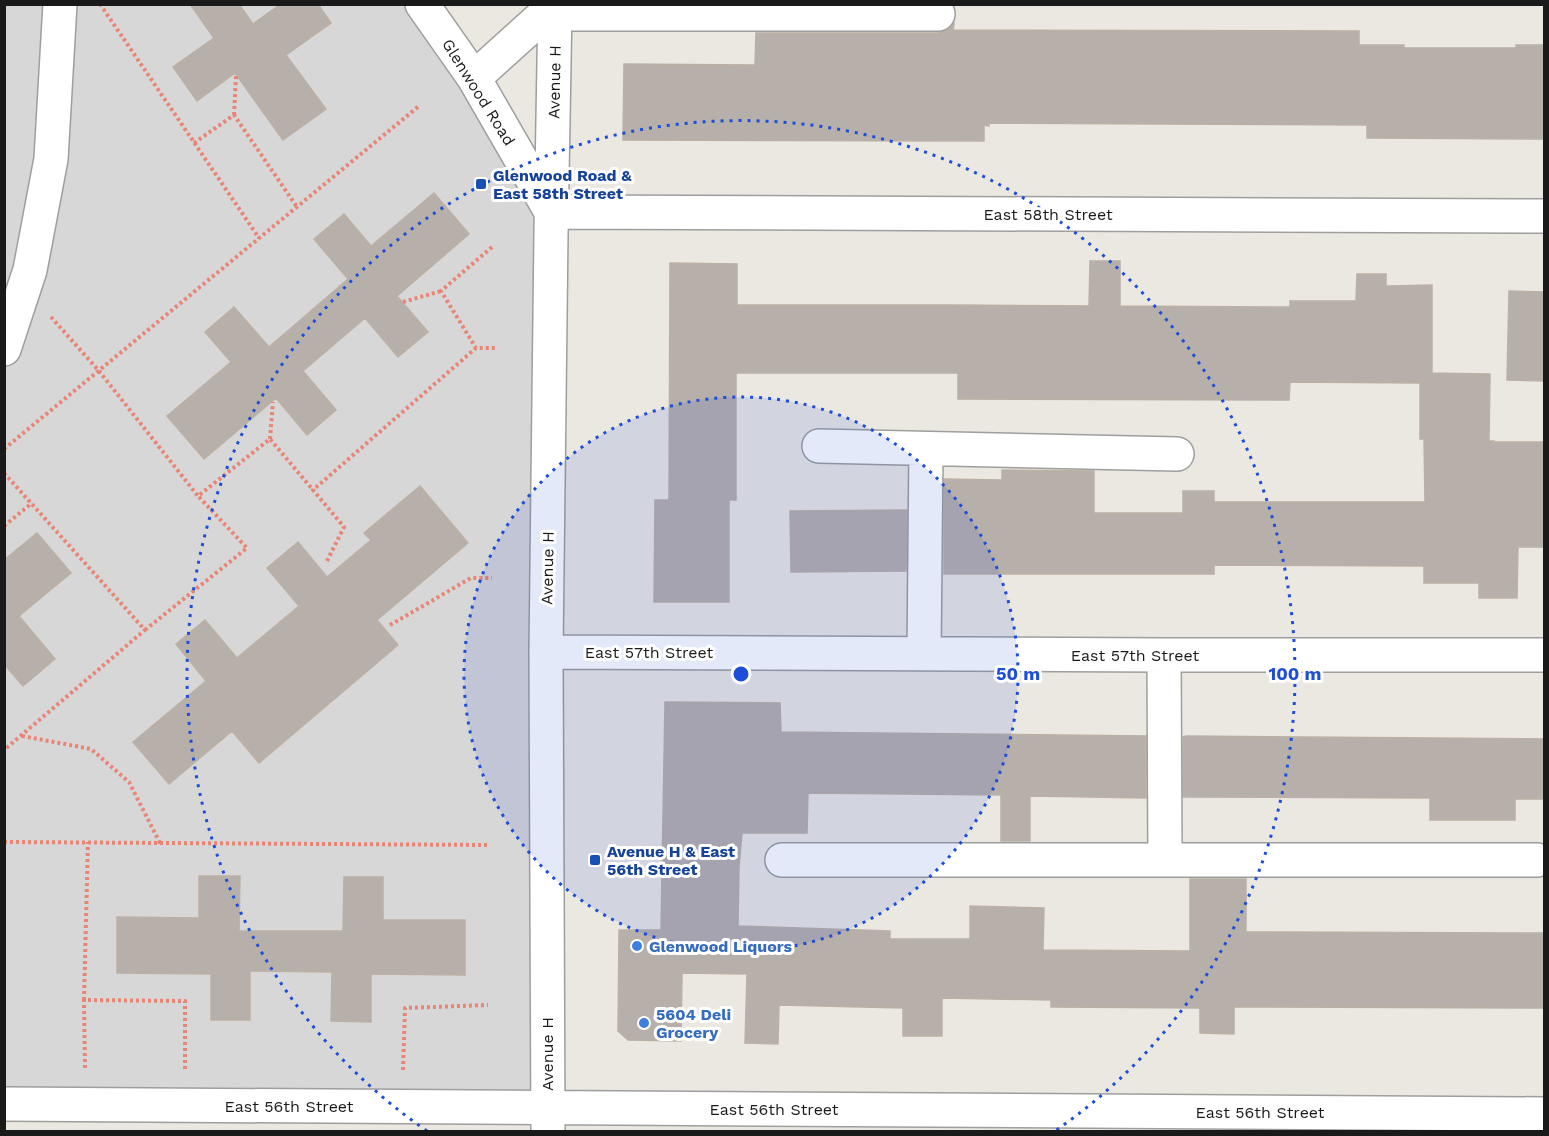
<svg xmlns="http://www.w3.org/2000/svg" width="1549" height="1136" font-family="'Work Sans',sans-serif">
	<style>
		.residential { fill: #d8d7d7 }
		.building { fill: #b7b0aa; stroke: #bbb0a5; stroke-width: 1.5 }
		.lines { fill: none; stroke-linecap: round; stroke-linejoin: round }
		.minor-casing { stroke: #9e9e9e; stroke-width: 36 }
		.path { stroke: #e88574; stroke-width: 4; stroke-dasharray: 3 3; stroke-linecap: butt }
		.minor { stroke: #fff; stroke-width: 33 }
		.ring { fill: none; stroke: #1d4ed8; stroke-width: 3; stroke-dasharray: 3 6 }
		.transit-dot { fill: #1a4fb4; stroke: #fff; stroke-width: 2 }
		.shop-dot { fill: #3f7fe0; stroke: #fff; stroke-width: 2 }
		.labels { text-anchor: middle; stroke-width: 6; stroke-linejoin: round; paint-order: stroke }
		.street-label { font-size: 16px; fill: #1a1a1a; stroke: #fff }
		.transit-label { font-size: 16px; font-weight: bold; fill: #164399; stroke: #fff; text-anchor: start }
		.shop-label { font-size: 16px; font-weight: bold; fill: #366cbe; stroke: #fff; text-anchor: start }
		.centre { fill: #1d4ed8; stroke: #fff; stroke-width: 3 }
		.ring-label { font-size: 18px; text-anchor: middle; font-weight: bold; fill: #1d4ed8; stroke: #fff; stroke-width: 6; stroke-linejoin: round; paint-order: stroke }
	</style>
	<rect width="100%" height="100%" fill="#ebe8e1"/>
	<path class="residential" d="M5 5H422L551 212 548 1108 5 1104Z"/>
	<path class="building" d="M190 4H239L253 24 281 4H318L331 23 286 55 326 109 283 140 235 73 197 101 173 67 214 38Z
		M954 24 953 30 1359 31V45H1404V48H1516V45H1545V139L1367 138V125L989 123V126L984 125V141L623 140 624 64 755 65 756 33H938L947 30Z
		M434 193 469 234 397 296 428 332 398 357 365 318 303 371 336 410 307 435 276 398 204 459 167 416 231 362 205 332 234 307 269 347 348 279 314 239 344 214 371 246Z
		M1090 261H1120V306L1290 307V301H1356L1357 274H1386V286L1432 285V373L1490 374 1489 441H1494V442H1545V547H1518L1517 598H1479V583H1424V566L1214 565V574H944V479L1002 480V470L1094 471V513H1183V491H1214V502H1425L1424 439H1420V383L1290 382 1289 400 958 399V373H736V500H729V602H654L655 500H669L670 263 737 264V305H952L1089 306Z
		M1509 291 1545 292V381L1507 380Z
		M420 486 468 543 377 620 398 645 259 763 232 731 169 784 133 742 206 681 176 644 205 620 237 658 299 606 267 568 298 542 327 577 371 540 364 533Z
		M907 510 906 571 791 572 790 511Z
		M37 533 71 573 19 616 55 659 23 686 4 664V560Z
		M665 702 780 703 781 732 1146 736V798L1030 796V841H1001V795L808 793 807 833H742L739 866 738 926 890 931V939H970V906L1044 908 1043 950 1190 951V879H1246V932L1545 933V1008L1234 1007V1034L1200 1033V1008L1051 1007V1000L942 998V1036H903V1008L779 1005 778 1044 745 1043 747 974 682 973 681 1041 628 1040 618 1031 619 930H661Z
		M1186 736 1545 739V799H1515V820H1430V798L1183 797V737Z
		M199 876H240L239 931H343L344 877H383V920H465V975L371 974V1022L331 1021 332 972 250 971V1020H211V974L117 973V917L199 918Z"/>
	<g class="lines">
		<g class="minor-casing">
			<path id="minor" d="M422 4 474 78 550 210
				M555 14H938
				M474 78 556 4
				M551 212 1544 216
				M4 349 30 270 51 159 60 4
				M819 446 1177 454
				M546 652 1164 655H1544
				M924 654 926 449
				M1164 655 1165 860
				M782 860H1537
				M4 1104 1544 1114
				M548 1132 546 652 551 233 555 5"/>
		</g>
		<path class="path" d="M100 4 259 238
			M234 115 236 76
			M194 143 234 115 297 207
			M492 247 441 291 476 348H495
			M403 302 441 291
			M51 317 99 371 198 496 270 439 313 490
			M270 439 273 402
			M4 449 419 106
			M4 473 145 630 4 750
			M4 526 32 503
			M327 561 344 527 313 490 476 348
			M390 625 471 578H492
			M145 630 247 548 198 496
			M22 736 91 749 129 782 160 843
			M4 842 489 845
			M84 1000 88 842
			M85 1068 84 1000 185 1001V1070
			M403 1070 405 1008 488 1005"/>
		<use href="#minor" class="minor"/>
	</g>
	<circle cx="741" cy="674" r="277" fill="#1d4ed8" fill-opacity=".12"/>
	<g class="ring">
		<circle cx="741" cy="674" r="277"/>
		<path d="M427 1131A554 554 0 1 1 1055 1131"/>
	</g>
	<g class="transit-dot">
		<rect x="475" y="178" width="12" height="12" rx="3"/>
		<rect x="589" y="854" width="12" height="12" rx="3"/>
	</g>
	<g class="shop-dot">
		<circle cx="637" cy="946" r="6"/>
		<circle cx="644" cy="1023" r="6"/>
	</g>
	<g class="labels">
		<g class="street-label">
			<text transform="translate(554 82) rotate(-89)" y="6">Avenue H</text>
			<text transform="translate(479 92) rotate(58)" y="6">Glenwood Road</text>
			<text x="1048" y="220">East 58th Street</text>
			<text transform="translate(547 568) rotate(-89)" y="6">Avenue H</text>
			<text x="649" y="658">East 57th Street</text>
			<text x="1135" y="661">East 57th Street</text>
			<text transform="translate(547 1054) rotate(-90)" y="6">Avenue H</text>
			<text x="289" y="1112">East 56th Street</text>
			<text x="774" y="1115">East 56th Street</text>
			<text x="1260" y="1118">East 56th Street</text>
		</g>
		<g class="transit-label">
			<text x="493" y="181">Glenwood Road &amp;<tspan x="493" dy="18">East 58th Street</tspan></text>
			<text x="607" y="857">Avenue H &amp; East<tspan x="607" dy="18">56th Street</tspan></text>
		</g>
		<g class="shop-label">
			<text x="649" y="952">Glenwood Liquors</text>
			<text x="656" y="1020">5604 Deli<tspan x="656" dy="18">Grocery</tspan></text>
		</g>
	</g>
	<circle cx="741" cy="674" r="9" class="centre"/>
	<g class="ring-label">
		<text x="1018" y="680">50 m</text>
		<text x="1295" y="680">100 m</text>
	</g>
	<rect width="1549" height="1136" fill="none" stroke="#1a1a1a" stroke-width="12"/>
</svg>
